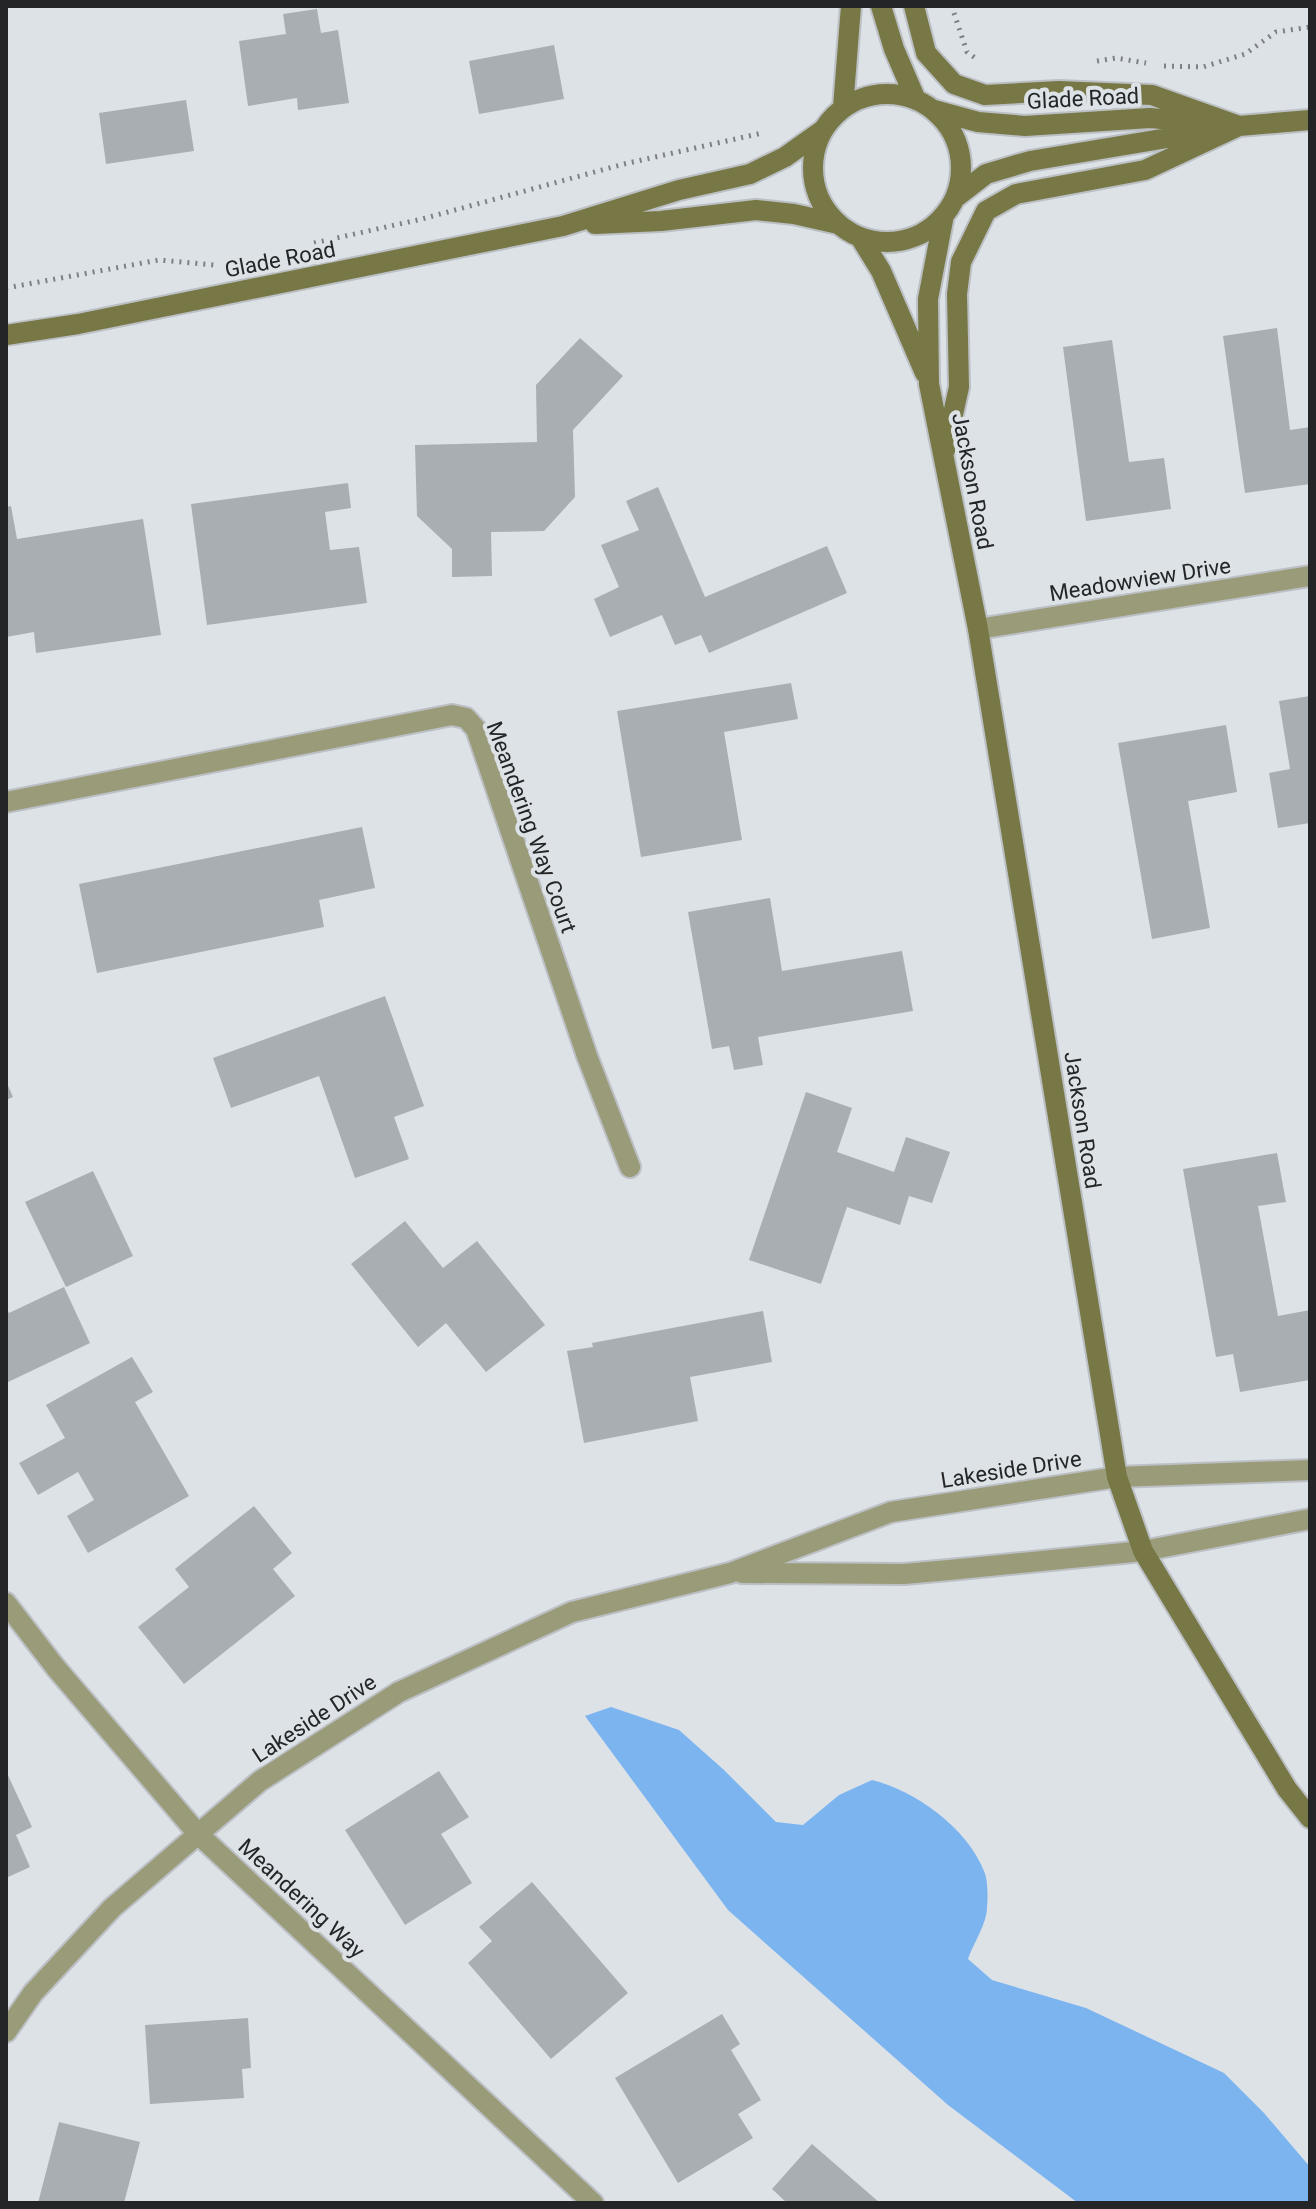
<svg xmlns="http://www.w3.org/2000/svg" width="1316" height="2209" font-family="Roboto,sans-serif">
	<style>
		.water { fill: #7cb4f0 }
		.building { fill: #a9aeb3 }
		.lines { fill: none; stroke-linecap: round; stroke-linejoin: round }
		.minor-casing { stroke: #bcc0c4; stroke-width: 24 }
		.secondary-casing { stroke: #bcc0c4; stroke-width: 24 }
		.path { stroke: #7d8184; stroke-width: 5; stroke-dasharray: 2 6; stroke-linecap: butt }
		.minor { stroke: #999b79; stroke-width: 20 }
		.secondary { stroke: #777846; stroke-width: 20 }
		.labels { text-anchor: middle; stroke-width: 8; stroke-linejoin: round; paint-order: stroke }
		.street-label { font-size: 22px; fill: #232526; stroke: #dde2e7 }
	</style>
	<rect width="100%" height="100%" fill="#dde2e7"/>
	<path class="water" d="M611 1707 679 1730 724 1770 776 1822 803 1825 839 1795 872 1780C916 1791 967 1828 984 1871 988 1880 988 1897 987 1907 987 1924 973 1944 968 1959L992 1980 1086 2008 1224 2073 1264 2113 1310 2167V2203H1078L948 2105 728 1910 585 1716Z"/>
	<path class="building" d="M317 9 321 33 338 30 349 103 298 110 297 98 248 106 239 41 286 34 283 14Z
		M554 45 564 99 479 114 469 61Z
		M186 100 194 151 106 164 99 113Z
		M1277 328 1290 430 1310 427V484L1245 493 1223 336Z
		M580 338 623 376 573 430 575 497 544 531 491 532 492 576 452 577V549L417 516 415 445 537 442 536 385Z
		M1112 340 1129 462 1164 458 1171 509 1086 521 1063 347Z
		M348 483 351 508 325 512 330 550 359 547 367 603 207 625 191 504Z
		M658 487 705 597 827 546 847 593 709 653 701 635 675 645 662 615 610 637 594 599 619 587 601 545 639 530 626 501Z
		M11 506 17 539 143 519 161 635 36 653 34 632 6 637V507Z
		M791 683 798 719 724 732 742 840 641 857 617 711Z
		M1310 696V823L1278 828 1269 773 1290 769 1279 701Z
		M1226 725 1237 792 1188 801 1210 928 1152 939 1118 743Z
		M362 827 375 888 319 900 324 927 97 973 79 884Z
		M770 898 782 971 902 951 913 1011 758 1037 763 1065 734 1070 729 1046 712 1049 688 912Z
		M385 996 424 1106 394 1117 409 1159 355 1178 319 1076 231 1108 213 1058Z
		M6 1081 13 1097 6 1100Z
		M806 1092 852 1108 837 1152 894 1172 906 1137 950 1152 932 1203 909 1196 900 1225 847 1207 821 1284 749 1260Z
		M1277 1153 1286 1202 1258 1206 1278 1316 1310 1310V1380L1240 1392 1233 1354 1216 1357 1183 1169Z
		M93 1171 133 1256 66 1287 25 1202Z
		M405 1221 443 1268 477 1241 545 1325 486 1372 446 1323 418 1347 351 1264Z
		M64 1287 90 1343 6 1383V1307L9 1313Z
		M763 1311 772 1362 690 1377 698 1421 584 1443 567 1351 593 1347 592 1343Z
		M132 1357 153 1392 135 1402 189 1496 88 1553 67 1516 94 1500 78 1472 38 1495 19 1463 65 1438 46 1405Z
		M254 1506 292 1553 273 1569 295 1596 184 1684 138 1627 189 1587 175 1569Z
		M6 1771 32 1827 16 1835 30 1867 6 1878Z
		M439 1771 469 1817 441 1834 472 1883 405 1925 345 1830Z
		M532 1882 628 1993 551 2059 468 1963 492 1941 479 1927Z
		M722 2014 740 2044 731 2050 761 2100 738 2114 753 2138 678 2183 615 2078Z
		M248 2018 251 2068 242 2069 244 2098 150 2104 145 2025Z
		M59 2122 140 2142 124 2203H38Z
		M812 2144 880 2203H787L772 2189Z"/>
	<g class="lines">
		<g class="minor-casing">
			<path id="minor" d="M978 629 1310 576
				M6 802 452 715 466 718 476 729 587 1056 630 1167
				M742 1573 904 1574 949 1570 1143 1551 1310 1519
				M6 1603 56 1668 198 1834 593 2203
				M6 2032 33 1993 112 1908 260 1781 399 1692 572 1612 730 1573 891 1512 1117 1477 1310 1470"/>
		</g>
		<g class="secondary-casing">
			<path id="secondary" d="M881 6 894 49 916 100
				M914 6 926 53 954 84 985 95 1059 91 1152 95 1239 126
				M813 168a74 74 0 1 1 148 0a74 74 0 1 1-148 0Z
				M843 108 851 6
				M934 110 978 122 1025 126 1150 118 1207 123
				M955 198 986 174 1030 161 1239 126 1310 120
				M944 215 928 299 929 384 978 629 1117 1477 1143 1551 1287 1789 1310 1818
				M595 224 661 221 756 210 794 214 838 224
				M860 237 881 271 925 373
				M6 335 78 324 563 226 679 190 750 174 785 157 823 130
				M945 450 959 387 957 294 961 262 986 211 1016 194 1145 170 1239 126"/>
		</g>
		<path class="path" d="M954 13 967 52 978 60
			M1097 61 1116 58 1146 63
			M1164 66 1203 67 1245 54 1276 32 1310 27
			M314 243 422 219 624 164 762 133
			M6 288 159 260 214 265"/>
		<use href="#minor" class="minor"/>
		<use href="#secondary" class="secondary"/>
	</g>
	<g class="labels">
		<g class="street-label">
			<text transform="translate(1083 98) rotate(-3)" y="8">Glade Road</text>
			<text transform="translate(280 259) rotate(-11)" y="8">Glade Road</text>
			<text transform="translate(973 481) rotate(79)" y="8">Jackson Road</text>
			<text transform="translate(1140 579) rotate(-9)" y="8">Meadowview Drive</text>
			<text transform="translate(532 827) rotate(70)" y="8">Meandering Way Court</text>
			<text transform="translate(1083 1120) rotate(81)" y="8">Jackson Road</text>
			<text transform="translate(1011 1469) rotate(-9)" y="8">Lakeside Drive</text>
			<text transform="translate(314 1718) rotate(-33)" y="8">Lakeside Drive</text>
			<text transform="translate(302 1898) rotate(43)" y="8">Meandering Way</text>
		</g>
	</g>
	<rect width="1316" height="2209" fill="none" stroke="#232526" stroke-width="16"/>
</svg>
